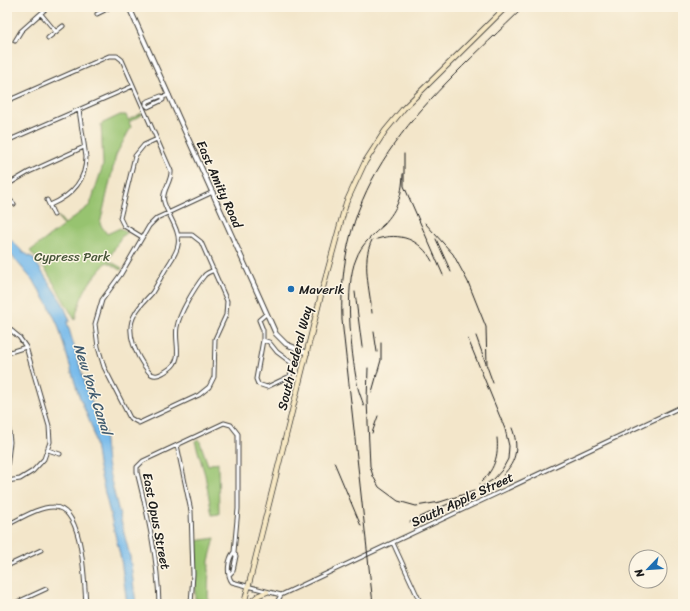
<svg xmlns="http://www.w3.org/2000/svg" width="690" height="611" font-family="Sriracha,sans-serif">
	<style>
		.green { fill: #97c370; stroke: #5a7046 }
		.water { fill: #75b9eb; stroke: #486a84 }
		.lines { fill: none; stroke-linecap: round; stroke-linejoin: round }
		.minor-casing { stroke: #3c3a36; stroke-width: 5 }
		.tertiary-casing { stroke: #3c3a36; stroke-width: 6 }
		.secondary-casing { stroke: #3c3a36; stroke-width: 6 }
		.minor { stroke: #fff; stroke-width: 3 }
		.tertiary { stroke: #fff; stroke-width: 4 }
		.secondary { stroke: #f7e8c3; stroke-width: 4.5 }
		.rail { stroke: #1c1c1c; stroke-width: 1 }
		.poi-dot { fill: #1f6fb2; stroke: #fcf5e5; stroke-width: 1.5 }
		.labels { text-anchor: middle; stroke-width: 3; stroke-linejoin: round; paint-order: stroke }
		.street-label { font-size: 13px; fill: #1c1c1c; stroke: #fcf5e5 }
		.park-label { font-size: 13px; fill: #475639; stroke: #fcf5e5 }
		.poi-label { font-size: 13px; fill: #1c1c1c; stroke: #fcf5e5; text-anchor: start }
		.water-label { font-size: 14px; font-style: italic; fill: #405b6f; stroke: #fcf5e5 }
	</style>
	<rect width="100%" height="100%" fill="#fcf5e5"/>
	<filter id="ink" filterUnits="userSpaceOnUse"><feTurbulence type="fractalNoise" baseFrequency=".025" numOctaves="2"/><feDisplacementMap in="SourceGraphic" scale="8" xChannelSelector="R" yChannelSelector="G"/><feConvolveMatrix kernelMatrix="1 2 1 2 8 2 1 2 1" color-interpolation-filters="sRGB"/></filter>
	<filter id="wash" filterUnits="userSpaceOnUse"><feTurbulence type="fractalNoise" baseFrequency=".012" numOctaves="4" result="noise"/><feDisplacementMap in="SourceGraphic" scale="16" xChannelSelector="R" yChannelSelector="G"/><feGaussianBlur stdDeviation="0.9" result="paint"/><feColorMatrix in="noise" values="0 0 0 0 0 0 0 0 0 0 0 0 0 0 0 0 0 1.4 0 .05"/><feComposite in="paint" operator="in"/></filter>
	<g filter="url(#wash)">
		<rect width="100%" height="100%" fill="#f3e6ca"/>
		<path class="green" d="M142 113V115L129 122 131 127 116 155 100 224 107 234 120 228 127 233 121 237 108 260 122 268 121 270 107 262C88 283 81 292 75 320L46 270 30 251 63 226 58 216 65 224 90 205 103 165 101 124 120 115H126L128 120Z
			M199 439 208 465 218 462 219 514 212 515 205 475 195 441Z
			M215 538 209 561 208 601 195 599 196 541Z"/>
		<path class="water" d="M7 236 23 252 33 258 63 304 70 321 67 322 87 391 104 431 107 464 130 557 136 604H127L121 559 98 464 93 430 78 393 58 325 49 306 35 283 7 250Z"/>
	</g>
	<g filter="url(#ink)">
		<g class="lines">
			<g class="minor-casing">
				<path id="minor" d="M41 14 56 32
					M97 14 107 9
					M48 38 63 26
					M15 41 21 31 48 7
					M163 97 161 96 146 102V105L148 107 163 100V97L169 95
					M7 101 109 56H117L122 60 171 171C172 182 161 191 164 202 168 216 181 231 178 245 177 253 171 260 167 267 162 275 157 285 152 293 146 300 139 306 135 314 124 332 137 357 148 371 154 379 162 374 169 369 184 359 174 342 177 327 179 314 195 287 204 276 206 273 210 272 214 270
					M7 141 133 86
					M7 185 29 172 84 147
					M7 197 14 204
					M47 200 54 215
					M50 205C71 196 86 182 86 157L79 110
					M178 235H192L201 242 227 301 226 315 215 339 214 377 209 387 199 395 139 423 130 418 104 367 98 347 95 324 102 300 121 274 149 226 157 218 213 192
					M142 237 124 226 120 218 135 156 144 145 157 139
					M7 311V310
					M7 327 19 337 26 347 49 426 50 442 44 459 33 471 20 479 7 481
					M263 340 269 342 277 352 293 364 290 376 267 387 258 384 256 379 263 340V330L259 320 266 314
					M7 353 26 347
					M7 414 10 442 7 468
					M177 445 191 511 193 574 191 604
					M48 450 60 454
					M7 525C20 519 38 507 53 507 84 506 84 581 86 604
					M393 543 421 604
					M7 566 41 550
					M230 574 233 571 236 556 234 552C228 559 226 574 232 582L281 595 683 406
					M13 604 46 589
					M159 604C158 559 148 516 137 472V467L143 461 224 423 231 425 238 434V509L234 552
					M276 604 281 595"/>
			</g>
			<g class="tertiary-casing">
				<path id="tertiary" d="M129 7 276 334 286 344 307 353"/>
			</g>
			<g class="secondary-casing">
				<path id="secondary" d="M244 604 322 291 346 203 365 162 385 131 404 108 506 7
					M248 604 259 595 267 592"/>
			</g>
			<use href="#minor" class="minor"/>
			<use href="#tertiary" class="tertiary"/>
			<use href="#secondary" class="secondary"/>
			<path class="rail" d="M404 154V186L443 275
				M425 223 453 254 468 282 486 327 487 365
				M381 227C397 211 402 197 403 174
				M377 239C400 232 420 239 432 261
				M436 239 451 272
				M372 240C361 261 370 290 372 313
				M355 292 362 347
				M374 332 377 352
				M476 336 493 383
				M468 339 505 429 509 446 508 459 502 470 494 479 478 489
				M368 368 367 401 370 466 373 476 379 487 398 501 416 506 440 502 474 491
				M372 392 381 360V343
				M364 406C362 399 358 391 357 383 351 353 344 286 356 259 361 244 374 234 385 224
				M372 433 378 416
				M334 462 361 526
				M503 475C517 461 519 446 512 428
				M480 483C494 471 499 456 497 438
				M410 522 448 504
				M373 604 342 320C336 172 428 101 524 7"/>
		</g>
	</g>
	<circle class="poi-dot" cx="291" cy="289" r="4"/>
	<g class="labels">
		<g class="street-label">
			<text transform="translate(220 184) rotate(66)" y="5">East Amity Road</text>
			<text transform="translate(294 358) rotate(-76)" y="5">South Federal Way</text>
			<text transform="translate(462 499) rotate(-25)" y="5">South Apple Street</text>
			<text transform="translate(157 521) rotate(79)" y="5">East Opus Street</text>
		</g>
		<g class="park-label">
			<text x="72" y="261">Cypress Park</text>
		</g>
		<g class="poi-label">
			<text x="299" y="294">Maverik</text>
		</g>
		<g class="water-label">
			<text transform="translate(93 389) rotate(72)" y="5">New York Canal</text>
		</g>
	</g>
	<rect width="690" height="611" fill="none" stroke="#fcf5e5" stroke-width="24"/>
	<g transform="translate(648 569) rotate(245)"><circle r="19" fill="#fcf5e5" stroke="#a29e95"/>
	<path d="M0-3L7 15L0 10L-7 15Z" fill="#1f6fb2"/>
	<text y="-6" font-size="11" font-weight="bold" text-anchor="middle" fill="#1c1c1c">N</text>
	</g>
</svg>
